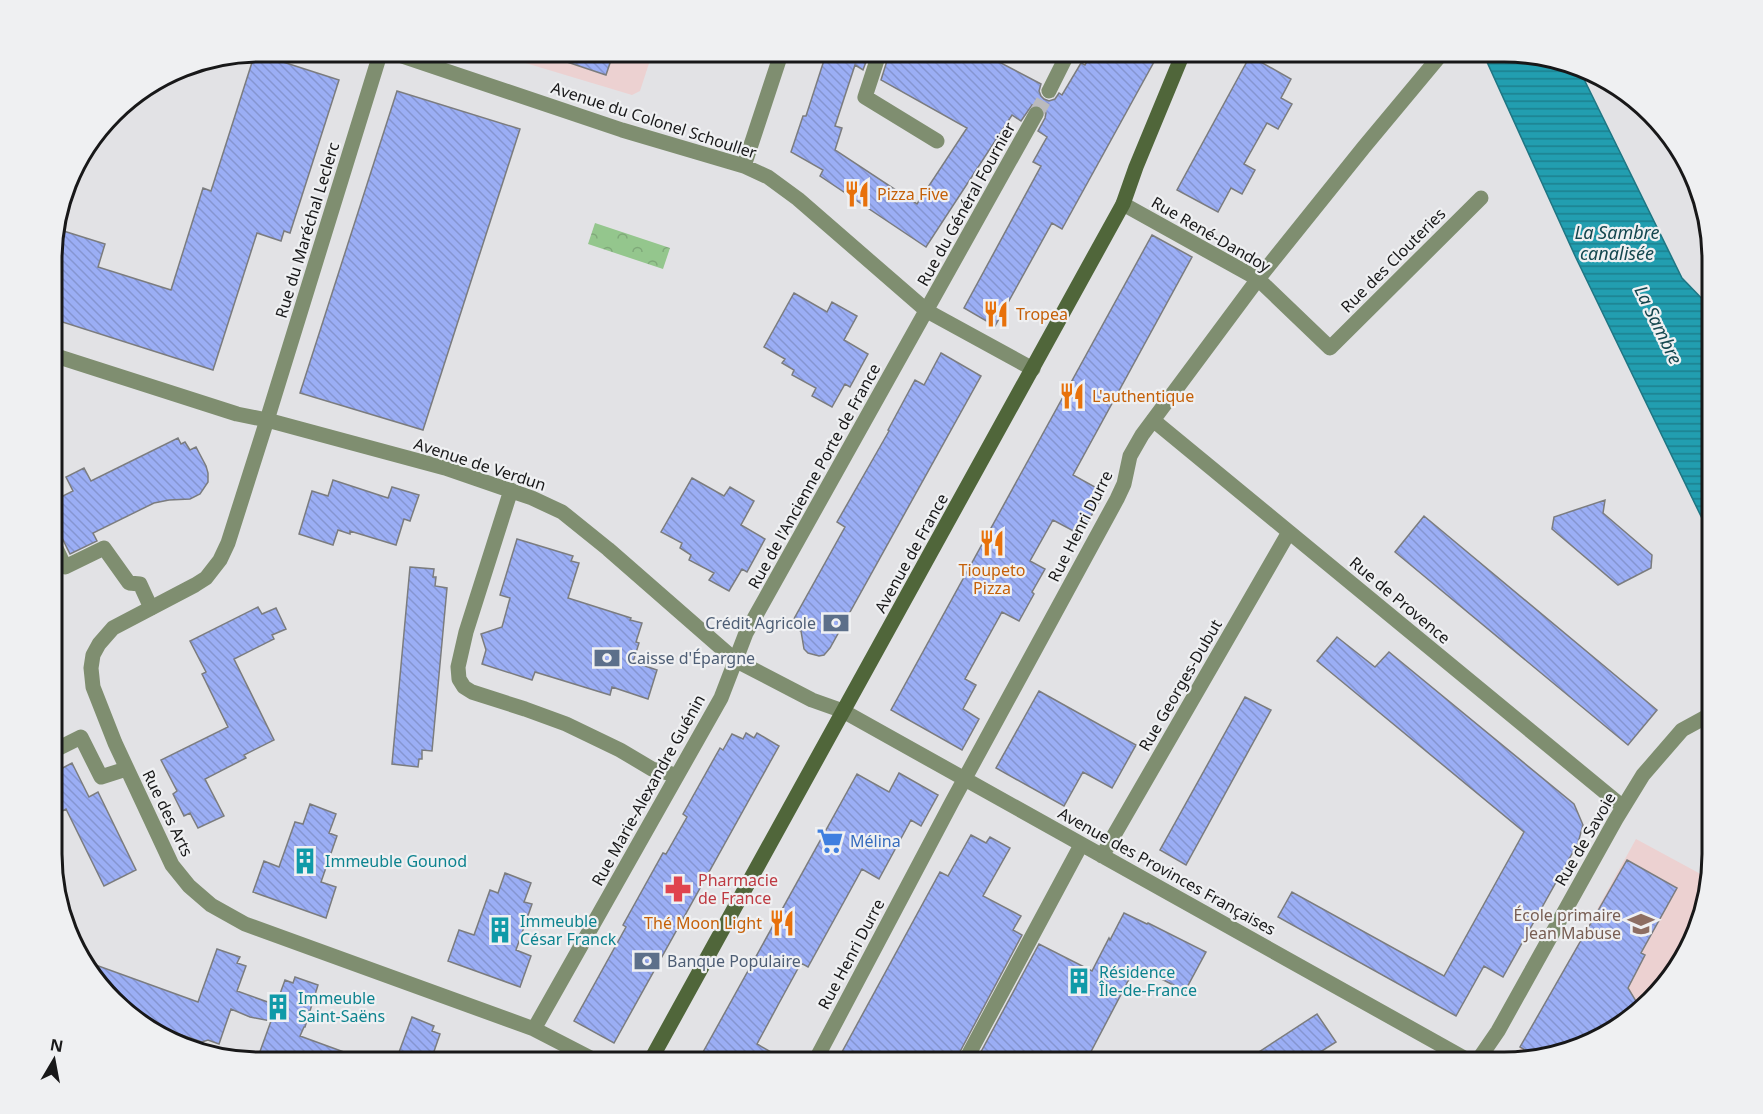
<svg xmlns="http://www.w3.org/2000/svg" width="1763" height="1114" font-family="'Noto Sans',sans-serif">
	<style>
		.education { fill: #ecd1d1 }
		.park { fill: url(#park-crowns) }
		.water { fill: url(#water-rules); stroke: #1f7683; stroke-width: 1.5 }
		.building { fill: url(#building-back-hatch); stroke: #7b7c7e; stroke-width: 1.5 }
		.lines { fill: none; stroke-linecap: round; stroke-linejoin: round }
		.minor-tunnel { stroke: #bababc; stroke-width: 15; stroke-dasharray: 15 8; stroke-linecap: butt }
		.pedestrian { stroke: #7f8e70; stroke-width: 15 }
		.minor { stroke: #7f8e70; stroke-width: 15 }
		.secondary { stroke: #50663a; stroke-width: 15 }
		.labels { text-anchor: middle; stroke-width: 4.5; stroke-linejoin: round; paint-order: stroke }
		.street-label { font-size: 16px; fill: #181819; stroke: #eff0f2 }
		.food-label { font-size: 16px; fill: #c56008; stroke: #eff0f2; text-anchor: start }
		.service-label { font-size: 16px; fill: #4e5e75; stroke: #eff0f2; text-anchor: start }
		.shop-label { font-size: 16px; fill: #366cbe; stroke: #eff0f2; text-anchor: start }
		.culture-label { font-size: 16px; fill: #0d838f; stroke: #eff0f2; text-anchor: start }
		.health-label { font-size: 16px; fill: #be3a42; stroke: #eff0f2; text-anchor: start }
		.education-label { font-size: 16px; fill: #785e54; stroke: #eff0f2; text-anchor: end }
		.water-label { font-size: 18px; font-style: italic; fill: #14474f; stroke: #eff0f2 }
		.rim { fill: none; stroke: #181819; stroke-width: 3 }
	</style>
	<defs>
		<pattern id="park-crowns" width="20" height="18" patternUnits="userSpaceOnUse" patternTransform="scale(1.5)"><rect width="20" height="18" fill="#94c68d"/><path d="M2 6a3 3 0 1 1 6 0M12 15a3 3 0 1 1 6 0" fill="none" stroke="#7fa979"/></pattern>
		<pattern id="water-rules" width="6" height="5" patternUnits="userSpaceOnUse" patternTransform="scale(1.5)"><rect width="6" height="5" fill="#229eb0"/><path d="M0 2.5h6" fill="none" stroke="#1d808e"/></pattern>
		<pattern id="building-back-hatch" width="6" height="6" patternUnits="userSpaceOnUse" patternTransform="scale(1.5)"><rect width="6" height="6" fill="#9baef5"/><path d="M-1 5l2 2M0 0l6 6M5-1l2 2" fill="none" stroke="#8595d1"/></pattern>
	</defs>
	<rect width="100%" height="100%" fill="#e2e2e5"/>
	<path class="education" d="M486 51H653L640 91 632 95Z
		M1636 839 1708 878 1677 970 1607 1035 1520 1061 1515 1058Z"/>
	<path class="park" d="M595 223 670 248 663 269 588 244Z"/>
	<path class="water" d="M1482 51H1504L1570 62 1577 65 1682 278 1712 309V539L1576 258Z"/>
	<path class="building" d="M547 51H614L606 75 546 55Z
		M827 51H870L863 70 855 65 835 126 842 128 835 150 917 204 967 128 881 80 890 51H978L1041 84 1039 91 1041 96 1044 99 1049 101 1055 99 1059 93 1062 95 1081 63 1085 65 1093 51H1160L1062 229 1052 223 995 326 964 308 1041 166 1033 162 1047 137 1038 131 1045 118 1046 113 1044 109 1040 105H1032L1021 121 1012 115 926 247 820 176 823 170 791 152 803 116H806Z
		M255 53 339 80 290 233 284 231 281 241 257 233 213 370 53 319V233L54 228 105 244 98 267 171 290 203 188 211 191Z
		M1250 56 1291 79 1281 98 1292 104 1278 129 1267 123 1244 164 1255 170 1242 194 1231 188 1218 212 1177 190Z
		M397 91 520 129 423 430 300 393Z
		M1152 235 1192 257 1073 475 1104 492 1081 535 1053 520 1030 561 1045 569 1032 592 1034 594 1019 621 1002 612 965 679 976 685 963 709 979 719 962 750 891 710Z
		M794 293 827 312 832 302 857 316 844 340 868 354 850 387 845 384 832 407 812 396 816 388 792 375 794 370 782 363 785 359 764 347Z
		M941 353 981 376 830 648 824 655 819 656 808 653 804 649 801 631 790 626 845 527 837 522 889 431 888 430 915 380 924 385Z
		M178 438 181 444 185 442 190 450 196 447 206 466 208 473V482L200 494 190 499 169 500 154 503 93 533 97 541 70 554 62 538 58 534 61 532 53 515V501L73 491 66 477 84 468 91 481Z
		M692 478 724 496 730 487 754 501 741 525 765 539 747 572 742 569 729 591 709 580 714 573 689 560 691 555 680 548 682 543 661 532Z
		M333 480 388 498 392 487 419 495 410 521 404 519 396 545 350 531V534L338 530 333 545 299 534 312 491 328 496Z
		M1605 500 1603 513 1652 555 1651 568 1618 585 1552 529 1554 517Z
		M1424 516 1657 710 1628 745 1395 552Z
		M517 539 573 556 571 561 579 563 568 598 631 618 630 620 642 623 636 642 639 643 633 662 657 670 648 699 612 687 610 695 535 672 532 680 482 664 486 650 481 634 502 627 510 598 500 595Z
		M410 567 434 569 433 577H436L435 586 447 588 432 751 422 750V759H419L418 767 392 764Z
		M258 607 262 614 276 608 286 629 272 635 274 639 234 659 274 740 244 755 246 758 205 779 224 816 198 828 190 813 184 816 173 794 177 791 161 760 228 727 202 674 206 672 190 641Z
		M1337 637 1375 667 1389 652 1574 804 1583 825 1578 843 1503 977 1484 966 1456 1016 1278 917 1292 892 1444 976 1524 832 1317 661Z
		M1039 691 1136 745 1112 788 1083 772 1064 806 996 768Z
		M1245 697 1271 710 1186 865 1160 850Z
		M746 733 754 738 757 733 779 746 614 1043 574 1021 626 927 623 925 663 853 666 854 687 817 683 814 720 748 723 750 732 734 743 739Z
		M72 763 89 797 98 792 136 870 104 886 66 809 53 816V773Z
		M899 773 938 795 921 826 911 820 879 879 862 869 808 967 801 963 778 1005 757 1044 790 1063H697L857 774 889 792Z
		M310 804 336 814 329 833 337 836 321 882 336 887 326 918 253 892 264 861 279 867 295 822 303 824Z
		M971 835 986 843 990 837 1010 848 983 896 1021 916 1013 930 1022 935 954 1063H836L940 872 948 876Z
		M1627 860 1677 888 1641 953 1645 955 1628 988 1639 1006 1607 1035 1537 1057 1520 1047Z
		M505 873 531 883 524 902 532 904 516 950 531 956 520 987 448 961 459 930 474 935 490 890 498 893Z
		M1124 913 1147 924 1148 923 1206 952 1185 991 1136 966 1085 1063H975L1039 944 1092 971 1109 938 1110 940Z
		M217 949 240 957 237 963 246 966 237 991 276 1005 285 980 293 983 295 977 318 985 305 1027H304L300 1036 366 1060V1063H272L258 1057 271 1021 250 1017 231 1009 219 1044 208 1040 202 1042 135 1019 86 970 82 960 198 1002Z
		M1317 1014 1336 1042 1303 1063H1242Z
		M412 1017 434 1026 432 1031 440 1034 430 1063H395Z"/>
	<g class="lines">
		<path class="minor-tunnel" d="M1036 114 1049 91"/>
		<path class="pedestrian" d="M267 420 381 51
			M53 542 65 567 104 548 129 583 140 584 151 608
			M53 751 81 737 101 777 126 769"/>
		<path class="minor" d="M387 51 622 130 744 166 768 177 798 199 927 311 1033 369
			M880 51 865 97 937 141
			M1049 91 1069 51
			M744 166 782 51
			M1123 204 1258 279 1330 348 1481 198
			M53 355 237 414 267 420 445 468 532 498 562 512 608 549 735 660 812 700 843 711 1473 1063
			M267 420 228 543 220 560 206 578 195 585 113 628 99 644 93 655 91 668 93 687 115 743 172 865 189 886 211 905 245 924 534 1029 600 1063
			M1153 420 1623 807
			M511 490 466 632 458 667 459 679 464 687 472 692 525 709 566 724 620 750 652 769 676 775
			M1102 856 1289 532
			M534 1029 721 698 746 633 1036 114
			M814 1063 952 802 1117 499 1124 484 1130 456 1142 435 1258 279 1364 147 1444 51
			M964 1063 1081 845
			M1476 1063 1498 1031 1616 819 1643 775 1682 730 1704 718 1712 717"/>
		<path class="secondary" d="M649 1063 1123 204 1136 167 1184 51"/>
	</g>
	<defs>
		<g id="restaurant-bare" transform="scale(2.07)"><path d="M-5-6h1v4h1v-4h1v4h1v-4h1v5L-1.5 .5V6h-2V.5L-5-1ZM5-6V6H3V1.5H1.5Q1.5-4 5-6Z" fill="#e8710a" stroke="#eff0f2" stroke-width="2.5" paint-order="stroke"/></g>
		<g id="bank-bare" transform="scale(2.07)"><path d="M-6-4H6V4H-6ZM0-2.3a2.3 2.3 0 1 0 0 4.6a2.3 2.3 0 1 0 0-4.6Z" fill="#5c6f8a" stroke="#eff0f2" stroke-width="2.5" paint-order="stroke"/></g>
		<g id="supermarket-bare" transform="scale(2.07)"><path d="M-6-5.5h2.5l.6 2H6L4.5 2H-2.5L-4.4-4H-6ZM-1.5 3.2a1.3 1.3 0 1 0 .1 0ZM3 3.2a1.3 1.3 0 1 0 .1 0Z" fill="#3f7fe0" stroke="#eff0f2" stroke-width="2.5" paint-order="stroke"/></g>
		<g id="building-bare" transform="scale(2.07)"><path d="M-4-6H4V6H1V3H-1V6H-4ZM-2.5-4.3h1.7v1.8h-1.7ZM.8-4.3h1.7v1.8H.8ZM-2.5-1h1.7V.8h-1.7ZM.8-1h1.7V.8H.8Z" fill="#0f9aa8" stroke="#eff0f2" stroke-width="2.5" paint-order="stroke"/></g>
		<g id="pharmacy-bare" transform="scale(2.07)"><path d="M-2-6h4v4h4v4h-4v4h-4v-4h-4v-4h4Z" fill="#e0444e" stroke="#eff0f2" stroke-width="2.5" paint-order="stroke"/></g>
		<g id="school-bare" transform="scale(2.07)"><path d="M0-5L7-2L0 1L-7-2ZM-4 1L0 2.5L4 1V4Q0 6-4 4Z" fill="#8d6e63" stroke="#eff0f2" stroke-width="2.5" paint-order="stroke"/></g>
	</defs>
	<g fill-rule="evenodd">
		<use href="#restaurant-bare" x="857" y="194"/>
		<use href="#restaurant-bare" x="996" y="314"/>
		<use href="#restaurant-bare" x="1072" y="396"/>
		<use href="#restaurant-bare" x="992" y="543"/>
		<use href="#bank-bare" x="836" y="623"/>
		<use href="#bank-bare" x="607" y="658"/>
		<use href="#supermarket-bare" x="830" y="841"/>
		<use href="#building-bare" x="305" y="861"/>
		<use href="#pharmacy-bare" x="678" y="889"/>
		<use href="#restaurant-bare" x="782" y="923"/>
		<use href="#school-bare" x="1641" y="924"/>
		<use href="#building-bare" x="500" y="930"/>
		<use href="#bank-bare" x="647" y="961"/>
		<use href="#building-bare" x="1079" y="981"/>
		<use href="#building-bare" x="278" y="1007"/>
	</g>
	<g class="labels">
		<g class="street-label">
			<text transform="translate(654 120) rotate(18)" y="6">Avenue du Colonel Schouller</text>
			<text transform="translate(966 204) rotate(-61)" y="6">Rue du Général Fournier</text>
			<text transform="translate(307 230) rotate(-73)" y="6">Rue du Maréchal Leclerc</text>
			<text transform="translate(1211 234) rotate(30)" y="6">Rue René-Dandoy</text>
			<text transform="translate(1393 260) rotate(-45)" y="6">Rue des Clouteries</text>
			<text transform="translate(480 464) rotate(18)" y="6">Avenue de Verdun</text>
			<text transform="translate(814 476) rotate(-61)" y="6">Rue de l'Ancienne Porte de France</text>
			<text transform="translate(1080 526) rotate(-63)" y="6">Rue Henri Durre</text>
			<text transform="translate(911 553) rotate(-61)" y="6">Avenue de France</text>
			<text transform="translate(1400 600) rotate(40)" y="6">Rue de Provence</text>
			<text transform="translate(1180 685) rotate(-60)" y="6">Rue Georges-Dubut</text>
			<text transform="translate(648 790) rotate(-61)" y="6">Rue Marie-Alexandre Guénin</text>
			<text transform="translate(168 813) rotate(64)" y="6">Rue des Arts</text>
			<text transform="translate(1585 839) rotate(-60)" y="6">Rue de Savoie</text>
			<text transform="translate(1167 871) rotate(29)" y="6">Avenue des Provinces Françaises</text>
			<text transform="translate(851 954) rotate(-62)" y="6">Rue Henri Durre</text>
		</g>
		<g class="food-label">
			<text x="877" y="200">Pizza Five</text>
			<text x="1016" y="320">Tropea</text>
			<text x="1092" y="402">L'authentique</text>
			<text x="992" y="576" text-anchor="middle">Tioupeto<tspan x="992" dy="18">Pizza</tspan></text>
			<text x="762" y="929" text-anchor="end">Thé Moon Light</text>
		</g>
		<g class="service-label">
			<text x="816" y="629" text-anchor="end">Crédit Agricole</text>
			<text x="627" y="664">Caisse d'Épargne</text>
			<text x="667" y="967">Banque Populaire</text>
		</g>
		<g class="shop-label">
			<text x="850" y="847">Mélina</text>
		</g>
		<g class="culture-label">
			<text x="325" y="867">Immeuble Gounod</text>
			<text x="520" y="927">Immeuble<tspan x="520" dy="18">César Franck</tspan></text>
			<text x="1099" y="978">Résidence<tspan x="1099" dy="18">Île-de-France</tspan></text>
			<text x="298" y="1004">Immeuble<tspan x="298" dy="18">Saint-Saëns</tspan></text>
		</g>
		<g class="health-label">
			<text x="698" y="886">Pharmacie<tspan x="698" dy="18">de France</tspan></text>
		</g>
		<g class="education-label">
			<text x="1621" y="921">École primaire<tspan x="1621" dy="18">Jean Mabuse</tspan></text>
		</g>
		<g class="water-label">
			<text x="1617" y="239">La Sambre<tspan x="1617" dy="21">canalisée</tspan></text>
			<text transform="translate(1658 325) rotate(64)" y="6">La Sambre</text>
		</g>
	</g>
	<path d="M0 0H1763V1114H0ZM260 62H1504A198 198 0 0 1 1702 260V854A198 198 0 0 1 1504 1052H260A198 198 0 0 1 62 854V260A198 198 0 0 1 260 62Z" fill="#eff0f2" fill-rule="evenodd"/>
	<path class="rim" d="M260 62H1504A198 198 0 0 1 1702 260V854A198 198 0 0 1 1504 1052H260A198 198 0 0 1 62 854V260A198 198 0 0 1 260 62Z"/>
	<g transform="translate(54 1060) rotate(10)" stroke="#eff0f2" stroke-width="4.5" paint-order="stroke">
	<path d="M0-4.5L10 22L0 15L-10 22Z" fill="#181819"/>
	<text y="-9" font-size="16" font-weight="bold" text-anchor="middle" fill="#181819">N</text>
	</g>
</svg>
